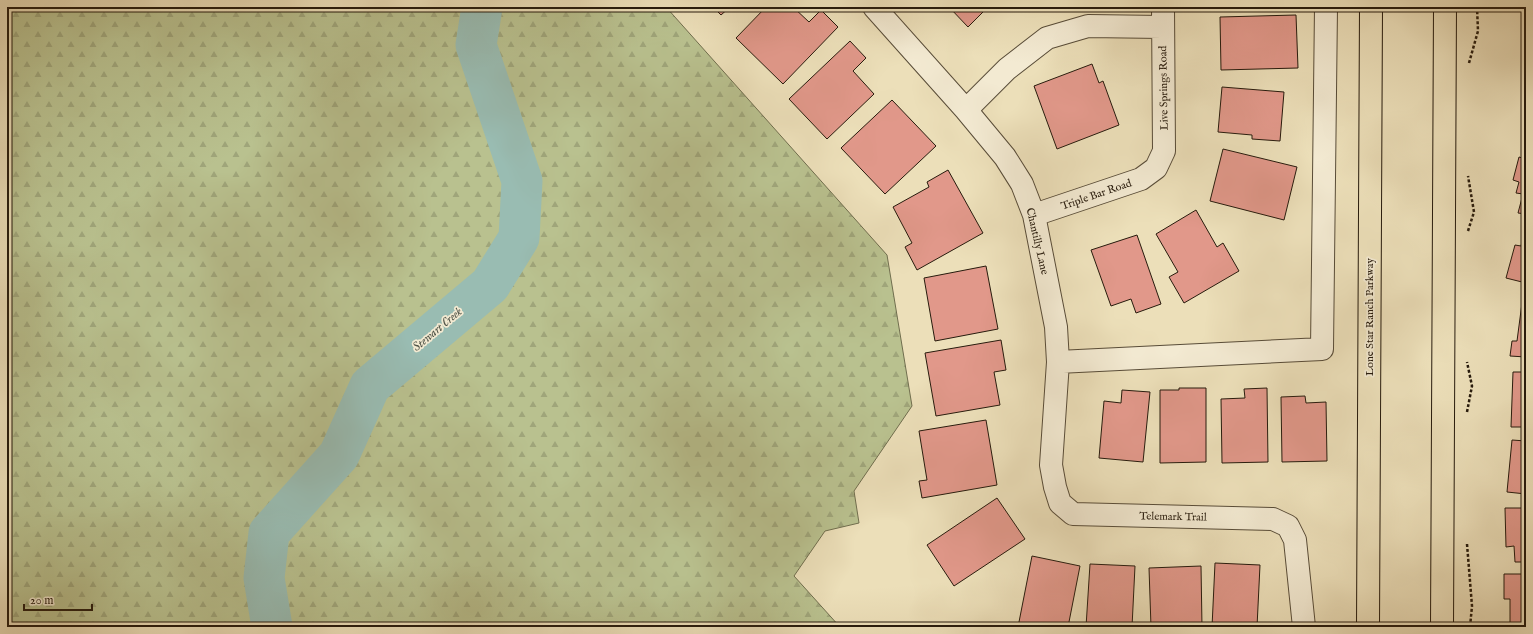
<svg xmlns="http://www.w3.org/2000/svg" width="1533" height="634" font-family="'IM FELL English',serif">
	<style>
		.forest { fill: url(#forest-firs); stroke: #706e4e }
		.water { fill: url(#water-waves); stroke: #6b7c70 }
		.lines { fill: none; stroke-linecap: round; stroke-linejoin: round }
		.river { stroke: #99bcb2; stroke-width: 41 }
		.building { fill: #e1988a; stroke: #271b0d }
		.minor-casing { stroke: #584c38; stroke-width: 24 }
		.major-casing { stroke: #271b0d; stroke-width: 24 }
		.path { stroke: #271b0d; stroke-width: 2.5; stroke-dasharray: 3 2; stroke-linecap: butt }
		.minor { stroke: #f3ead2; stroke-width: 22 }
		.major { stroke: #ecdfb9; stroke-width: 22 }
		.labels { text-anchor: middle; stroke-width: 3.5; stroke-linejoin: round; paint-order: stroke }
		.street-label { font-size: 11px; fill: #271b0d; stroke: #f3ead2 }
		.water-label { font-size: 12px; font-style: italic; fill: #4f5347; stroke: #f3ead2 }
	</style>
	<defs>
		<pattern id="forest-firs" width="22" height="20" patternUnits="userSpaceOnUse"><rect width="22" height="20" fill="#b9c18f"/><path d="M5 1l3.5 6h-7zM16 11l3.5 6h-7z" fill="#9fa57a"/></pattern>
		<pattern id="water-waves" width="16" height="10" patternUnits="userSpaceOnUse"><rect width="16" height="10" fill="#99bcb2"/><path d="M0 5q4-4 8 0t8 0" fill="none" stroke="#84a198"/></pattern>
	</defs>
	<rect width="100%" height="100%" fill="#ecdfb9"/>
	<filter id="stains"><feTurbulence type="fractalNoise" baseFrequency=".005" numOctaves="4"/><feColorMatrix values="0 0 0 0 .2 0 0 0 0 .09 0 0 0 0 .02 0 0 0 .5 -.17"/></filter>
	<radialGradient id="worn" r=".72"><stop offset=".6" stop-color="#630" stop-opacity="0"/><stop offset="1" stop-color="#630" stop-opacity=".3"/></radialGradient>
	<path class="forest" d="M7 7H666L887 255 912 406 854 491 859 523 825 531 794 576 840 627H7Z"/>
	<path class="water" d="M7 523 10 557 7 567Z"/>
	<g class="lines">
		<path class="river" d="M272 627 264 578 269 533 339 455 370 386 490 285 519 238 522 181 476 45 482 7"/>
	</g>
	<path class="building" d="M713 7H730L721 15Z
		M766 7H793L809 22 821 10 838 27 783 84 736 38Z
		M949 7H988L968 27Z
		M1249 7H1288V10Z
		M1296 15 1298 68 1221 70 1220 17Z
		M850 41 866 58 853 71 874 94 827 139 789 99Z
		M1092 64 1099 83 1103 81 1119 125 1057 149 1034 86Z
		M1222 87 1284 92 1280 141 1252 139V135L1218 132Z
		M892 100 936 146 885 194 841 148Z
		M1223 149 1297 167 1284 220 1210 201Z
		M1519 157 1526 159V214L1518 213 1523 194 1516 193 1519 182 1513 180Z
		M948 170 983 233 917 270 905 247 912 243 893 207 929 187 927 182Z
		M1196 210 1217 247 1223 243 1239 271 1184 303 1169 277 1178 272 1156 234Z
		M1525 228H1526V283L1506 278 1515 245 1521 246Z
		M1137 235 1161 304 1136 313 1131 299 1111 306 1091 250Z
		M986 266 998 329 935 341 924 278Z
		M1522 303H1526V357L1510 356 1512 341H1517Z
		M1001 340 1006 370 994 372 1000 405 936 416 925 353Z
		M1513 372H1526V427H1511Z
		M1179 388H1206V462L1160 463V390H1179Z
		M1267 388 1268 462 1222 463 1221 399 1245 398 1244 389Z
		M1122 390 1150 392 1143 462 1099 458 1104 401 1121 403Z
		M1305 396 1306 403 1326 402 1327 461 1282 462 1281 397Z
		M986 420 997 485 922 498 919 481 927 480 919 431Z
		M1512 440 1526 441V494L1507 492Z
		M997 498 1025 539 954 586 927 545Z
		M1505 508H1526V562H1515L1514 546 1506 547Z
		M1032 556 1080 566 1068 627H1018Z
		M1215 563 1260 565 1257 627H1212Z
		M1090 564 1135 566 1132 627H1086Z
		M1201 566 1202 627H1151L1149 568Z
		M1504 574H1526V627H1510V599H1504Z"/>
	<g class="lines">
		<g class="minor-casing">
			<path id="minor" d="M874 7 966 110 1005 157 1022 184 1034 215 1056 327 1058 362 1051 465 1055 487 1060 503 1073 514 1273 519 1288 526 1295 540 1304 627
				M966 110 1007 69 1047 38 1088 26 1162 27
				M1034 215 1141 179 1156 168 1164 151 1163 7
				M1058 362 1322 349 1326 7"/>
		</g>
		<g class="major-casing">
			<path id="major" d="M1368 627 1371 7
				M1442 627 1445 7"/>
		</g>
		<path class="path" d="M1469 63 1478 31 1477 7
			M1468 231 1474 212 1468 176
			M1467 412 1472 386 1467 362
			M1467 544 1472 606 1470 627"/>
		<use href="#minor" class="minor"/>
		<use href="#major" class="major"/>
	</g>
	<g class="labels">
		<g class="street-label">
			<text transform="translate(1163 88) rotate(-91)" y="4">Live Springs Road</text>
			<text transform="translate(1096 194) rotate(-19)" y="4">Triple Bar Road</text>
			<text transform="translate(1038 241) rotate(77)" y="4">Chantilly Lane</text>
			<text transform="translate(1369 317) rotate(-90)" y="4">Lone Star Ranch Parkway</text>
			<text transform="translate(1173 516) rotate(1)" y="4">Telemark Trail</text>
		</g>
		<g class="water-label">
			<text transform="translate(437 329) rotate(-40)" y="4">Stewart Creek</text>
		</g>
	</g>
	<rect width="1533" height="634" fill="none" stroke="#ecdfb9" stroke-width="24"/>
	<rect x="8" y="8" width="1517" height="618" fill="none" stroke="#271b0d" stroke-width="2"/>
	<rect x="12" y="12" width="1509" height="610" fill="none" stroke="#271b0d"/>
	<path d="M24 604v6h68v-6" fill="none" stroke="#271b0d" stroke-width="2"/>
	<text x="30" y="604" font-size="12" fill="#271b0d" stroke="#f3ead2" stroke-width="3" paint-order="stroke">20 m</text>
	<rect width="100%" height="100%" filter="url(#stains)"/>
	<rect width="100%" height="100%" fill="url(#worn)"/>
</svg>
